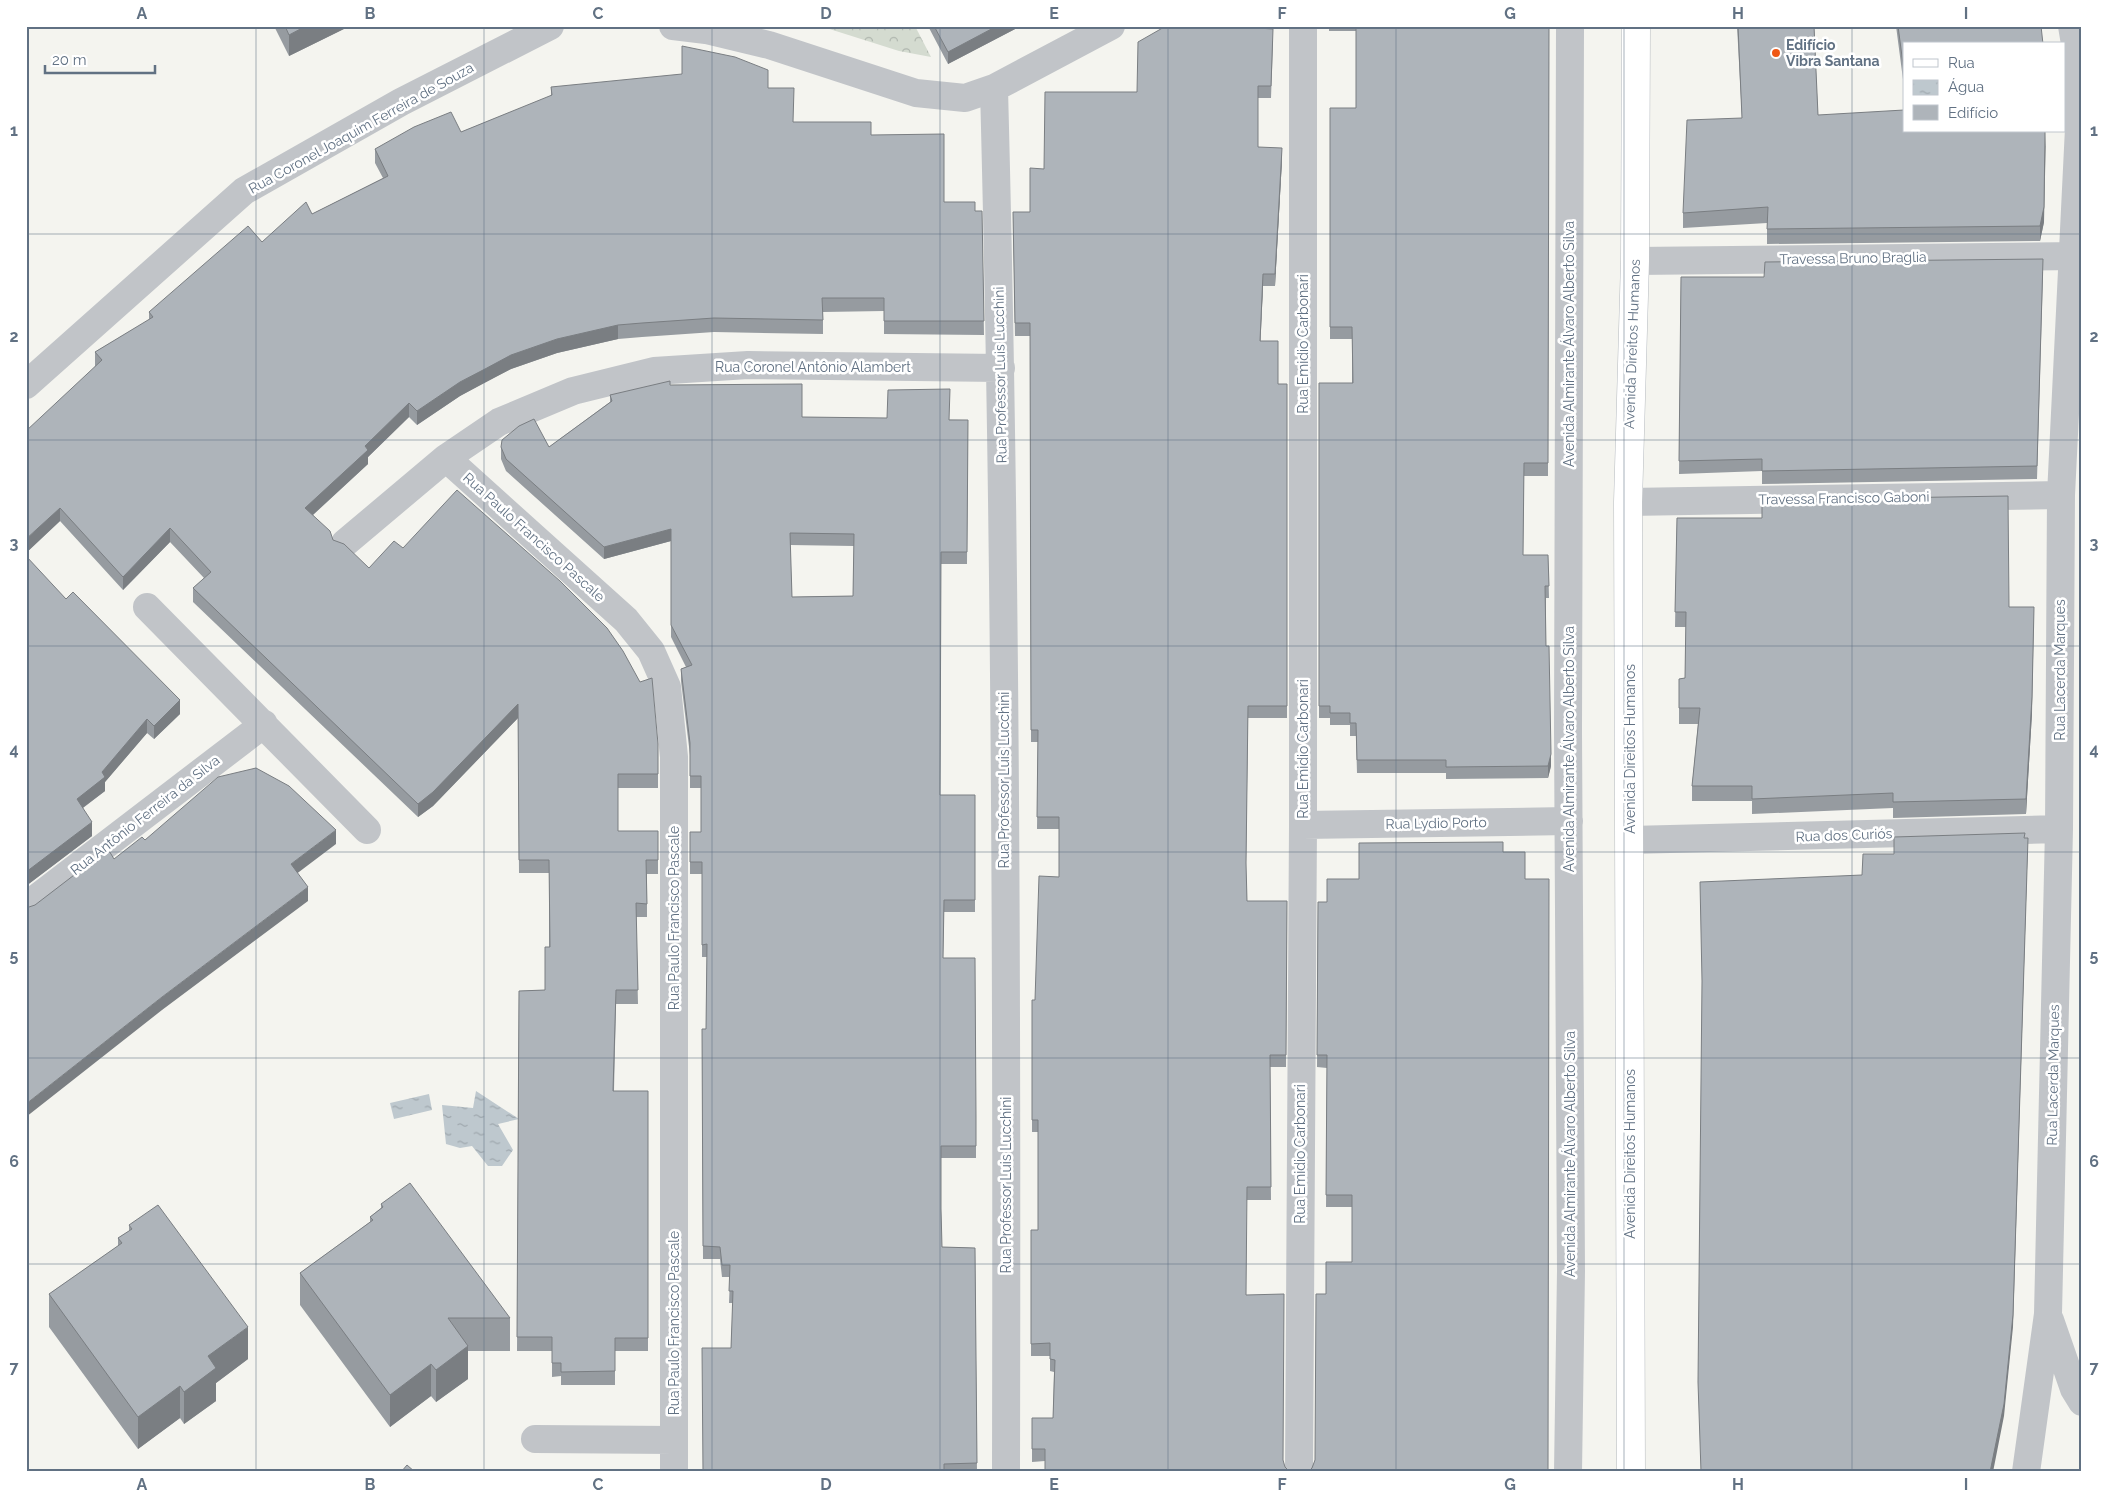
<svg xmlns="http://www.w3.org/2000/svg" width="2108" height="1498" font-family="Raleway,sans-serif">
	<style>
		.forest { fill: url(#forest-crowns) }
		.water { fill: url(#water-ripples) }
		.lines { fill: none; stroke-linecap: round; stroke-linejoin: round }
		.secondary-casing { stroke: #b5babf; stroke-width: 29 }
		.street { stroke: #c1c4c8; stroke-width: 28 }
		.secondary { stroke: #fff; stroke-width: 28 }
		.wall { fill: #969ba0; fill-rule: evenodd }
		.shaded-wall { fill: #7a7e82 }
		.building { fill: #aeb4ba; stroke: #7a7e82; fill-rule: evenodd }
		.grid { fill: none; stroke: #617183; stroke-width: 1; stroke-opacity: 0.55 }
		.poi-dot { fill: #ef5714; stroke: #fff; stroke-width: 2 }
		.labels { text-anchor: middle; stroke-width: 5; stroke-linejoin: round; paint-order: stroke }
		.poi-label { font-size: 14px; font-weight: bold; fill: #617183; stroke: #fff; text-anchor: start }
		.street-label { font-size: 14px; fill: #617183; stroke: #fff }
		.neatline { fill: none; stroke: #617183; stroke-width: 2 }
		.grid-label { font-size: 16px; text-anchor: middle; font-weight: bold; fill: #617183 }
	</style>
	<defs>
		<pattern id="forest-crowns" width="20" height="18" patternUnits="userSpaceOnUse" patternTransform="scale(1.25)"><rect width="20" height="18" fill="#d4dbd0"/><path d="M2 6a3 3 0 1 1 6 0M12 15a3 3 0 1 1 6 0" fill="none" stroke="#afb6ae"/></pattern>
		<pattern id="water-ripples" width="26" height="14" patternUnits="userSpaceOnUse" patternTransform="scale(1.25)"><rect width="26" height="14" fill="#bec8ce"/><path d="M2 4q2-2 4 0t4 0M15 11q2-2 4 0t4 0" fill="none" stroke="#9ea7ad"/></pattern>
	</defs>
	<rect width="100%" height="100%" fill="#f4f4ef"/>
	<path class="forest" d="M820 26H915L931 57 899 51Z"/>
	<path class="water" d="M476 1091 519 1119 498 1124 513 1150 502 1166H488L472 1146 460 1148 446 1144 442 1105 473 1108Z
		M429 1094 432 1110 394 1119 390 1103Z"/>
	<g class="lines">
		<g class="secondary-casing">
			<path id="secondary" d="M1631 1472 1628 502 1635 261 1636 26"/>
		</g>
		<path class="street" d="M673 26 706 30 769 45 916 93 965 98 994 88 1111 26
			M994 88C1006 549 1007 1011 1006 1472
			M1635 261 2082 256
			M26 385 244 191 401 102 550 26
			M446 458 626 620 651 651 667 687 674 757V1472
			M1628 502 2061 495
			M345 543 446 458 499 422 573 391 654 371 748 365 1001 368
			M147 607 367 830
			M1303 825 1569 821
			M1630 840 2059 829
			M26 906 264 724
			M2050 1320 2074 1389 2082 1402
			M535 1439 674 1440
			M1299 1472 1303 825V26
			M1568 1472 1571 1271 1568 731 1570 26
			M2026 1472 2048 1314 2059 829 2061 495 2079 128 2077 56 2072 26"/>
		<use href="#secondary" class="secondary"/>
	</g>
	<path class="wall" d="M274 26H350L289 56Z
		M928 26H1021L948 64Z
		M1329 26H1549L1548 476H1524L1523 555H1548L1549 598H1546V646L1551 766 1548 778 1446 779V773H1357L1356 736H1350V725H1330V718H1319V383H1352V339H1330V108H1356V31H1329Z
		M1737 26H1814L1818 115 2044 222 2040 241 1767 244V223L1683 228V213L1742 118Z
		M1896 26H2041L1904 44V87Z
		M1273 41 1271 98H1258V147L1282 160 1275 286H1263L1260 341 1278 384H1287V718H1248L1246 869 1247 901H1287L1286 1067H1270L1271 1200H1247L1045 1461 1032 1462V1418H1053L1054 1372 1050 1371V1356H1031V1230H1038V1132H1032V1000H1035L1059 877V829H1037L1038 742H1031L1030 336H1015L1013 212H1030L1044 169 1137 92Z
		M551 87 768 88 793 122 871 135 944 202 975 211H982L984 335 884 334V311L823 312V334L714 332 642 337 618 339 557 353 511 369 485 382 460 396 417 425 409 417 368 457V464L313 515 333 540 369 568 403 548 658 744V788H618V831H658V874H647V917H636L638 1004H616L614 1091H648V1351H615V1385H561V1376L552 1377V1351H517L519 991 545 990 549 947V873H519L518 718 433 806 418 817 193 602V588L204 578 170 542 123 590 60 521 26 553 95 366V352L149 320V312L262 242 312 214 383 178 375 163V149L461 132 551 96Z
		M2043 272 2037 479 1762 484V471L1679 474 1681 277H1764Z
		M670 385 802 417 968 420 967 564H941L940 795H975V912H944L943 958 976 1117V1158H941V1211L942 1247 975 1248 977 1472H703L731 1348 733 1303H729L730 1277H722L720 1259H703L702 1029H706L707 957H702V874H690V832H701V788H690V755L681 681V669L686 667 671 637V541L604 559 506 471 501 459V447H549L610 402V395ZM790 545 854 546 853 596 792 597Z
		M1677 518 2009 607 2032 713 2026 814 1893 818V808L1752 814V801H1692V786L1698 724H1679V679L1685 678 1686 627H1675Z
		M66 599 180 714 154 739 147 733 105 782V791L83 808 92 836 26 886Z
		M1503 852 1525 879 1548 1472 1312 1468 1315 1460 1326 1294 1352 1262V1207H1326L1327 1068 1317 1067 1318 902H1327L1359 879Z
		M381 1204 510 1318V1351H468V1379L436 1402 431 1396 390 1427 300 1305V1273L370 1222V1217L381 1208Z
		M129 1225 248 1359 216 1383V1401L184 1424 180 1418 138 1449 49 1327V1294L118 1246V1238L129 1231Z"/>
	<path class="shaded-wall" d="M306 26H350L289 56V35Z
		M997 26H1021L948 64V52Z
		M2046 131 2044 222 2040 241V226Z
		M1282 148V160L1275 286V274Z
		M1263 274V286L1260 353V341Z
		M618 325V339L557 353 511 369 460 396 417 425V411L460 382 511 355 557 339Z
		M409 403V417L368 457V464L305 522V508L365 446Z
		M60 508V521L26 553V539Z
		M170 528V542L123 590V577Z
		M671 529V541L604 559V547Z
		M2034 607 2032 713 2026 814V799Z
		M180 700V714L154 739V726Z
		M518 704V718L433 806 418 817V804Z
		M147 719V733L105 782V791L77 812V799L102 772Z
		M1551 754V766L1548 778V766Z
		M92 822V836L26 886V872Z
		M336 830V844L291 878V864Z
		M2028 838 2013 1327 2004 1416 1993 1472H1990Z
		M308 887V901L162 1010 26 1117V1104L162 997Z
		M248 1327V1359L216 1383V1401L184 1424V1392L208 1356Z
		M468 1346V1379L436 1402V1370Z
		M431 1364V1396L390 1427V1395Z
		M180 1386V1418L138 1449V1417Z"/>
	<path class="building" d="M285 26H306L289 35Z
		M934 26H997L948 52Z
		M1166 26H1227L1273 29 1271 86H1258V147L1282 148 1275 274H1263L1260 341H1278V384H1287V706H1248L1246 863 1247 901H1287L1286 1055H1270L1271 1187H1247L1246 1295 1284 1294 1283 1460 1285 1467 1290 1472H1045V1449H1032V1418H1053L1055 1360 1050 1359V1343L1031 1344V1230H1038V1120H1032V1000H1035L1039 876 1059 877V817H1037L1038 730H1031L1030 323H1015L1013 212H1030V168L1044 169 1045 92H1137L1138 42Z
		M1356 26H1549L1548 463H1524L1523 555H1548L1549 586H1545L1546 646H1549L1551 754 1548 766 1446 767V760H1357L1356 723H1350V713H1330V706H1319V383H1353L1352 327H1330V108H1356Z
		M1738 26H1814L1818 115 1904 110V131H2045L2044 207 2040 226 1767 229 1768 207 1683 213 1687 120 1742 118Z
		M1898 26H2041L2043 44H1904V72Z
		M682 46 735 57 768 70V88H794L793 122H871V135L944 134V202H975V211H982L984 321H884V298H822L823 320 714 318 642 323 618 325 557 339 511 355 485 369 460 382 417 411 409 403 365 446 368 450 305 508 330 531 333 540 344 544 369 568 394 541 403 548 457 490 560 581 607 628 623 651 640 682 652 678 658 744V774H618V831H658V860H646L647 904 636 903 638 990H616L613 1091H648V1338H615V1371L561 1372V1363H552V1337H517L519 991 545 990V947H550L549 860H519L518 704 433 792 418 804 193 588 211 572 170 528 123 577 60 508 26 539V431L102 360 95 352 153 317 149 312 248 226 262 242 306 202 312 214 388 176 375 149 414 127 451 112 461 132 552 95 551 87 682 74Z
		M2043 259 2037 466 1762 471V459L1679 461 1681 277H1764L1765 262Z
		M670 381V385L802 384V417L887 418 888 390 950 389 949 420H968L967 552H941L940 795H975V900H944L943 958H975L976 1117V1146H941V1209L942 1247 975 1248 977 1463 944 1464V1472H703L702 1348H731L733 1291H729L730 1265H722L720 1247 703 1246 702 1029H706L707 944 702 945V862H690V832H701V776H690V743L681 669 692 665 671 625V529L604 547 506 459 501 447 502 440 519 426 534 419 549 447 612 401 610 395ZM790 533 854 534 853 596 792 597Z
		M2008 496 2009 607H2034L2032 697 2026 799 1893 802V793L1752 799V786H1692L1700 708H1679V679L1685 678 1686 612H1675L1677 518H1762V500Z
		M26 556 66 599 73 592 180 700 154 726 147 719 102 772 105 777 77 799 92 822 26 872Z
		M256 768 289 786 336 830 291 864 308 887 162 997 26 1104V908L35 905 108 849 114 859 142 837 145 840 218 777Z
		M2025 833 2024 838H2028L2013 1315 2004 1404 1990 1472H1701L1698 1382 1702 981 1700 882 1862 875 1863 854H1894V837Z
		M1503 842V852H1525V879H1549L1548 1472H1308L1312 1468 1315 1460 1316 1294H1326V1262H1352V1195H1326L1327 1055H1317L1318 902H1327V879H1359V843Z
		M410 1183 510 1318H448L468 1346 436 1370 431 1364 390 1395 300 1273 373 1220 370 1217 383 1207 381 1204Z
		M158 1205 248 1327 208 1356 216 1368 184 1392 180 1386 138 1417 49 1294 122 1243 118 1238 132 1229 129 1225Z
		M407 1465 415 1472H401Z"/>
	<path class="grid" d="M256 26V1472M484 26V1472M712 26V1472M940 26V1472M1168 26V1472M1396 26V1472M1624 26V1472M1852 26V1472M26 234H2082M26 440H2082M26 646H2082M26 852H2082M26 1058H2082M26 1264H2082"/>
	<circle class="poi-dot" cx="1776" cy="53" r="5"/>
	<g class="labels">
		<g class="poi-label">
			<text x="1786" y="50">Edifício<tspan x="1786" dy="16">Vibra Santana</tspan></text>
		</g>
		<g class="street-label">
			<text transform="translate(361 128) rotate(-29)" y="5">Rua Coronel Joaquim Ferreira de Souza</text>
			<text transform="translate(1853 258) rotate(-1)" y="5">Travessa Bruno Braglia</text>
			<text transform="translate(1303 344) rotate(-90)" y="5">Rua Emidio Carbonari</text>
			<text transform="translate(1569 344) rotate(-90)" y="5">Avenida Almirante Álvaro Alberto Silva</text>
			<text transform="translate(1632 344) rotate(-88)" y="5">Avenida Direitos Humanos</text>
			<text x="813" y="372">Rua Coronel Antônio Alambert</text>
			<text transform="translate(1000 375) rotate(-91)" y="5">Rua Professor Luis Lucchini</text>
			<text transform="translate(1844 498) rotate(-1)" y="5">Travessa Francisco Gaboni</text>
			<text transform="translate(534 537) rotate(42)" y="5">Rua Paulo Francisco Pascale</text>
			<text transform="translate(2060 670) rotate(-90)" y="5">Rua Lacerda Marques</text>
			<text transform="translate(1303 749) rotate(-90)" y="5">Rua Emidio Carbonari</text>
			<text transform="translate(1569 749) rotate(-90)" y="5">Avenida Almirante Álvaro Alberto Silva</text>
			<text transform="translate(1630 749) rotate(-90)" y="5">Avenida Direitos Humanos</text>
			<text transform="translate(1004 780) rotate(-90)" y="5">Rua Professor Luis Lucchini</text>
			<text transform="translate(145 815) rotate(-38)" y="5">Rua Antônio Ferreira da Silva</text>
			<text transform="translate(1436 823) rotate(-1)" y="5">Rua Lydio Porto</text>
			<text transform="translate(1844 835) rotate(-2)" y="5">Rua dos Curiós</text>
			<text transform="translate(674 918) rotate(-90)" y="5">Rua Paulo Francisco Pascale</text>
			<text transform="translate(2053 1075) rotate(-89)" y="5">Rua Lacerda Marques</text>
			<text transform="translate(1300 1154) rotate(-90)" y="5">Rua Emidio Carbonari</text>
			<text transform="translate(1570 1154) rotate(-90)" y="5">Avenida Almirante Álvaro Alberto Silva</text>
			<text transform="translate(1630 1154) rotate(-90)" y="5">Avenida Direitos Humanos</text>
			<text transform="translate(1006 1185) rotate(-90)" y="5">Rua Professor Luis Lucchini</text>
			<text transform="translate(674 1323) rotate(-90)" y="5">Rua Paulo Francisco Pascale</text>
		</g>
	</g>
	<rect width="2108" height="1498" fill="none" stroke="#ffffff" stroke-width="55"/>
	<rect x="1903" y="42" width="162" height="90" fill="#ffffff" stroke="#c0c6cd"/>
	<rect x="1913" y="59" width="25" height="8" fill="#ffffff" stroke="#c0c6cd"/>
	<text x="1948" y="68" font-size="15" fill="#617183">Rua</text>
	<rect x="1913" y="80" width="25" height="15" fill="url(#water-ripples)" stroke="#c0c6cd"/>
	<text x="1948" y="92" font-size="15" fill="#617183">Água</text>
	<rect x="1913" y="105" width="25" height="15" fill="#aeb4ba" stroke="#c0c6cd"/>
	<text x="1948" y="118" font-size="15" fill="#617183">Edifício</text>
	<path d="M45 65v8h110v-8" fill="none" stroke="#617183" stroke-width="2.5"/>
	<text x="52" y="65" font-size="15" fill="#617183" stroke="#ffffff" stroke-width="4" paint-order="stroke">20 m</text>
	<rect x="28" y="28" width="2052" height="1442" class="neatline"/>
	<g class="grid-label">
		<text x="142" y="19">A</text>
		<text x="370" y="19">B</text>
		<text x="598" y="19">C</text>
		<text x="826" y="19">D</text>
		<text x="1054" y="19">E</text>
		<text x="1282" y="19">F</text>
		<text x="1510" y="19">G</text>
		<text x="1738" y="19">H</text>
		<text x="1966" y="19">I</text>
		<text x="14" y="136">1</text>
		<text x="2094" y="136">1</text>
		<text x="14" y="342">2</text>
		<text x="2094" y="342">2</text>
		<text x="14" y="549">3</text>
		<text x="2094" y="549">3</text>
		<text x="14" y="755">4</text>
		<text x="2094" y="755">4</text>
		<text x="14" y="961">5</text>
		<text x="2094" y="961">5</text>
		<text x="14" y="1167">6</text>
		<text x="2094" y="1167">6</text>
		<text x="14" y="1373">7</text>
		<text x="2094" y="1373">7</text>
		<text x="142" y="1490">A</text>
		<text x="370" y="1490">B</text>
		<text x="598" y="1490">C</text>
		<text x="826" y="1490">D</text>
		<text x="1054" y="1490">E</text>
		<text x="1282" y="1490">F</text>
		<text x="1510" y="1490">G</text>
		<text x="1738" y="1490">H</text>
		<text x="1966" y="1490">I</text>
	</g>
</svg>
